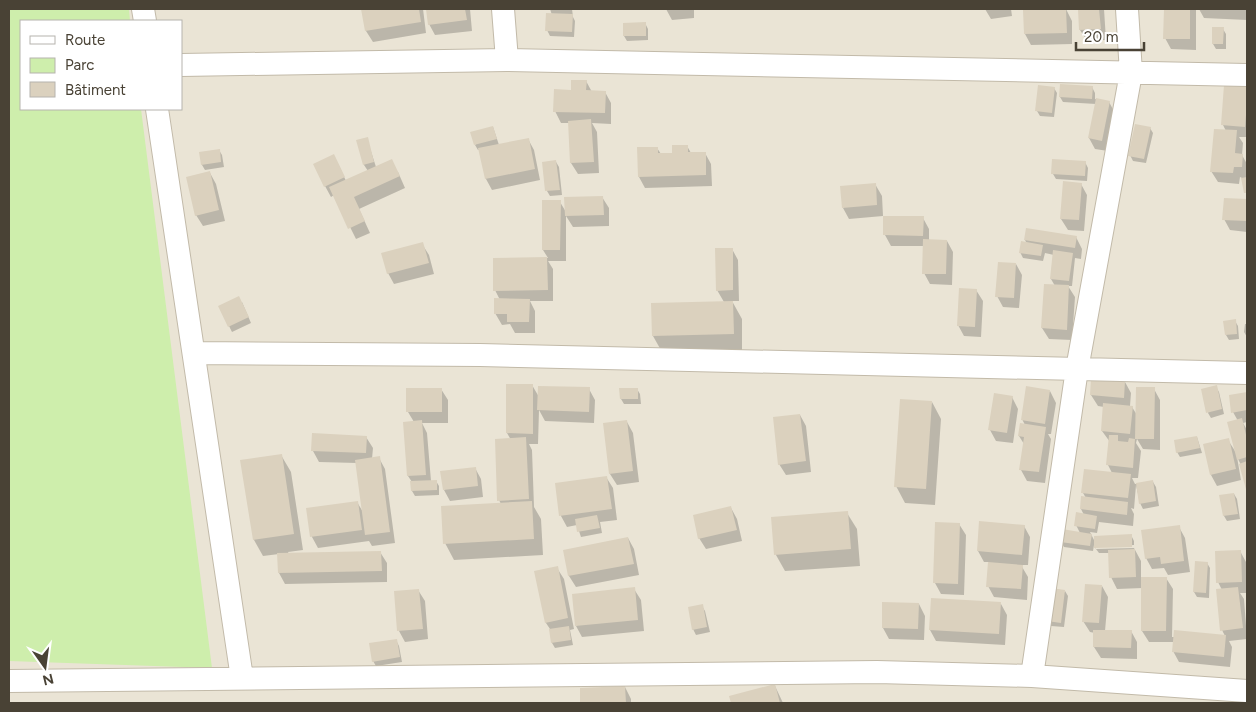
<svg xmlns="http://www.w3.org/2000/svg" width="1256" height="712" font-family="Figtree,sans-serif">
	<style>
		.residential { fill: #eae4d5; fill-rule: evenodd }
		.green { fill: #ceeeac }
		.shadow { fill: #0003 }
		.building { fill: #dbd1be }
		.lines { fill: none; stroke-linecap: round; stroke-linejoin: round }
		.minor-casing { stroke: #c2baa9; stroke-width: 24 }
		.minor { stroke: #fff; stroke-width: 22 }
	</style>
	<rect width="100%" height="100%" fill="#f5f1e7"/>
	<path class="residential" d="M9 9H1247V703H9ZM21 21H181V109H21Z"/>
	<path class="green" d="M9 9H129L130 21H21V109H141L212 668 9 661Z"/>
	<path class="shadow" d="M363 9H423L426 33 373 42 366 31Z
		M427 9H470L472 31 435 35 429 24Z
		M550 9H572L573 17 575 21 574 37 550 36 547 30 552 15Z
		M666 9H694V18L672 20Z
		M985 9H1011L1012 16 991 19Z
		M1066 9 1072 21V44L1031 45 1025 34Z
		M1079 9H1104L1106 40 1087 41 1080 30Z
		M1165 9H1196V50L1171 49 1165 38Z
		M1199 9H1247V20L1204 18Z
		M645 23 648 29V40L627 41 624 36Z
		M1223 29 1226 34V49H1216L1213 44Z
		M586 81 592 92H605L611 103V124L592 123 597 132 599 173 578 174 571 163 569 123H561L555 111 572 91Z
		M1225 86 1247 87V137H1239L1243 143 1242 155 1247 164V197L1242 178 1240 177 1239 184 1218 182 1211 171 1226 131 1223 125Z
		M1092 87 1095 93V99L1109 102 1115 113 1108 151 1095 149 1089 138 1096 104 1063 102 1060 97Z
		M1054 88 1057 93 1054 117 1040 116 1037 111Z
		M493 127 499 145 528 139 534 150 540 180 492 190 486 179 480 149 478 150 475 145Z
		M1150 128 1153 133 1146 163 1133 161 1130 155Z
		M367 139 376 167 398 172 405 188 359 209 370 233 356 239 334 195 331 197 325 186 339 166 346 181 368 171 364 165Z
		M687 146 691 153H705L711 164 712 186 645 188 639 177 657 148 661 154H674Z
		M219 150 222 155 224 167 205 170 202 165 200 153Z
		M556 162 559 167 562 195 550 196 547 191Z
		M1085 162 1088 168 1087 181 1056 179 1053 174Z
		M210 173 216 184 225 221 203 226 196 215Z
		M875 184 882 196 883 216 849 219 843 208Z
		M1081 184 1087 195 1084 231 1068 230 1061 219Z
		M602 197 609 208V226L573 227 566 216V261H548L553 269V301H530L535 311V333H515L510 324 502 325 495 313 500 300 495 290 494 259 548 258 543 250 560 202 566 212Z
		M1225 199 1247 201V232L1230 230 1224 219Z
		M923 218 929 229V241H947L953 252 952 285 930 284 924 273V246H891L885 235Z
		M1076 237 1082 249 1081 259 1075 258 1072 286H1068L1075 297 1072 340 1049 339 1042 328 1055 286 1051 279 1054 255 1045 253 1043 261 1023 258 1020 252 1027 244 1025 240Z
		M422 244 429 255 434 274 394 284 388 273Z
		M732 249 738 260 739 301H732L742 319V350L662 352 653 336 724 302 717 290Z
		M1016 264 1022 275 1019 308 1003 307 997 296Z
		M976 290 983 301 981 337 964 336 958 325Z
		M242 302 251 323 232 332 229 326Z
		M1235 321 1238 326 1239 339 1229 340 1226 335Z
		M1245 324H1247V337L1244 332Z
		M1092 380 1125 382 1131 393 1130 406 1132 407 1137 415 1154 389 1160 400V450L1143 449 1137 439 1136 443 1141 451 1138 478H1132L1135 484 1153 482 1156 487 1159 506 1143 509 1140 503 1136 485 1134 509 1131 508 1134 514 1133 526 1099 522 1097 533 1090 532 1095 542 1131 535 1134 541V545L1096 547V549L1094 545 1093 551 1064 547 1061 542 1080 533 1076 525 1084 515 1081 509 1086 498 1083 493 1112 473 1108 465 1110 442 1102 431 1104 407 1098 406 1091 395Z
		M532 385 539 397 589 389 595 400 594 423 545 421 539 410 538 444H529L532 450 534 507 541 519 543 555 454 560 445 543 501 504 499 500 511 440 507 433Z
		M1216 387 1219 392 1224 414 1211 418 1208 413Z
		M441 389 448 400V423H422L427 433 431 481H436L439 486V495L415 496 412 491V482L408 476 404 423 414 422 408 412Z
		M621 389H637L640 394 641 404H624L621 399Z
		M1050 391 1056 403 1051 434H1048L1051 439 1045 483 1027 481 1021 470 1024 444 1019 436 1025 425 1022 419Z
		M1247 393V422L1243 423 1247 430V491L1241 465 1237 457 1241 480 1217 486 1211 475 1228 440 1235 451 1238 421 1233 412 1230 396Z
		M1012 397 1018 409 1013 443 996 441 990 430Z
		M932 402 941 419 935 505 905 503 896 486Z
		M800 415 806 426 811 472 786 475 779 464Z
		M627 422 633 433 639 482 617 485 610 474Z
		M366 437 373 448 372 459 379 458 385 469 395 543 372 546 369 541 318 548 312 537 308 510 357 502 363 512 357 463 319 462 313 451Z
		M1197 437 1202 453 1180 457 1177 452Z
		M281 455 291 472 303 550 288 552 289 554 380 552 387 563V582L285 584 279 573V554L263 556 254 540 242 461Z
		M475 468 481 479 483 497 450 501 444 490Z
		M606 477 613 488 617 520 600 522 602 533 581 537 577 525 567 527 561 516 556 485Z
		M1234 494 1237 499 1240 519 1227 521 1224 516 1220 496Z
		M731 508 737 519 742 541 706 549 699 538Z
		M847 513 857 529 860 566 785 571 776 555 773 518Z
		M959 524 966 535 964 595 941 594 935 583Z
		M1024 526 1030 537 1028 565H1021L1028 577 1027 600 994 597 988 586 989 562H984L978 551Z
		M1179 527 1185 538 1190 572 1168 575 1164 568 1152 569 1146 558Z
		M628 538 634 549 639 575 576 587 569 576 564 551Z
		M1134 548 1141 561V578H1166L1173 589 1172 637H1174L1225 636 1222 630V590L1218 582 1240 551 1246 562 1247 593H1240L1244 599 1247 639 1229 641 1232 647 1230 667 1179 662 1173 651 1174 642H1149L1142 631 1143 588 1117 589 1111 577 1110 553H1099L1096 549Z
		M1196 562 1207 563 1210 568 1209 598 1197 597 1194 592Z
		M557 568 564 579 574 629 570 630 573 645 555 648 552 643 550 629 546 623Z
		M1102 586 1108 597 1105 631H1131L1137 642V659L1101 658 1094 647 1095 633 1090 632 1083 621Z
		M634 589 641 600 644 631 582 637 576 626Z
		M418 590 425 601 428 639 405 642 399 631Z
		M1065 591 1068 596 1064 627 1051 626 1048 621Z
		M919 604 925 616 924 640 889 639 883 628Z
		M1001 604 1007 615 1005 645 936 641 930 630Z
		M702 606 705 611 710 632 696 635 693 629Z
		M396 640 399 646 402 662 376 666 373 661Z
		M775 686 783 703H732L730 697Z
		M625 687 631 699V703H582L581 689Z"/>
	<path class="building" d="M361 9H419L421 22 365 31Z
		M426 9H465L467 20 428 25Z
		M1066 9 1067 33 1024 34 1023 10Z
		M1078 9H1099L1101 29 1079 30Z
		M1164 9H1190V39H1163Z
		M546 13 573 14 572 32 545 31Z
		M646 22V36H623V23Z
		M1212 27H1224L1223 44H1212Z
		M571 80H587L586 90 606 91 605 113 553 112 554 89 571 90Z
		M1060 84 1093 86 1092 99 1059 97Z
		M1038 85 1055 87 1052 113 1035 111Z
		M1224 85 1247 86V115H1246L1245 127 1221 125Z
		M1096 98 1110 101 1102 141 1088 138Z
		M591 119 594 162 570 163 568 121Z
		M1135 124 1151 127 1144 159 1128 156Z
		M493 126 497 139 474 145 470 132Z
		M1214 129 1237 130 1235 153 1243 154 1242 167H1234L1233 173 1210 172Z
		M368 137 374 162 363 165 356 140Z
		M529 138 535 169 485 179 478 148Z
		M672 145H688V152H706V175L638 177 637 147H658V153H672Z
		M220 149 221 162 201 165 199 152Z
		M334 154 345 177 324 187 313 164Z
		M392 159 400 176 354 197 365 221 348 229 329 187Z
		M1052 159 1086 161 1085 176 1051 174Z
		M556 160 560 190 545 191 542 162Z
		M210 171 219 210 195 216 186 177Z
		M1247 177V193H1244L1241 178Z
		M1063 181 1082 183 1079 220 1060 219Z
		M876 183 877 205 842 208 840 186Z
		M603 196 604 215 565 216 564 197Z
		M1224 198 1247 199V221L1222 220Z
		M542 200H561L560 250H542Z
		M883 216H924L923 236 883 235Z
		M1026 228 1077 236 1075 248 1024 240Z
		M923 239 947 240 946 274H922Z
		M1021 241 1043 245 1041 256 1019 253Z
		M423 242 429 263 387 274 381 253Z
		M715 248H733V290L716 291Z
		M1053 250 1073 253 1069 281 1050 279Z
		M547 257 548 290 493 291V258Z
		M998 262 1016 263 1014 298 995 297Z
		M1044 284 1069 285 1067 330 1041 328Z
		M959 288 977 289 975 327 957 326Z
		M239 296 249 317 228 327 218 306Z
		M494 298 530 299 529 322H507V314H494Z
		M733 301 734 334 652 336 651 303Z
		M1236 319 1237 334 1225 335 1223 321Z
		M1091 378 1125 381 1124 398 1090 395Z
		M506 384H533V434L506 433Z
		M1217 385 1222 409 1206 413 1201 389Z
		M538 386 590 387 589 412 537 410Z
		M1026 386 1050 390 1045 424 1021 420Z
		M1136 387H1155L1154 439H1135Z
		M406 388H442V412H406Z
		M619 388H638V399H620Z
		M1247 392V410L1231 413 1229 395Z
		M994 393 1013 396 1007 433 988 430Z
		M900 399 932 401 926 489 894 487Z
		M1103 403 1133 406 1130 434 1101 431Z
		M800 414 806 461 778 465 773 417Z
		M1242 418 1247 439V457L1237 460 1227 422Z
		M422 420 426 475 407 476 403 422Z
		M627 420 633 471 609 474 603 423Z
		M1020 423 1046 427 1039 472 1019 470 1024 437 1018 436Z
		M312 433 367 436 366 453 311 451Z
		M1109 435H1118V441L1128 442 1129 438 1135 439 1133 468 1106 465Z
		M1197 436 1200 448 1176 453 1174 440Z
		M526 437 529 499 497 501 495 439Z
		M1229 438 1236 469 1210 475 1203 444Z
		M282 454 294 534 253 540 240 460Z
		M380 456 390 532 365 535 355 460Z
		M1247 461V493L1239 464Z
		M476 467 478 486 443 490 440 471Z
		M1084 469 1131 474 1128 498 1081 493Z
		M607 476 612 509 559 516 555 483Z
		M437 480V490L411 491 410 481Z
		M1153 480 1156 501 1139 504 1136 483Z
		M1234 493 1238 514 1223 516 1219 495Z
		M1081 496 1128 502 1127 515 1080 509Z
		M358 501 362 530 310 537 306 508Z
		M532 501 534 539 443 544 441 506Z
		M731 506 737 530 698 539 693 515Z
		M848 511 851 549 774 555 771 517Z
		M1076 512 1097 516 1095 529 1074 526Z
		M597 515 600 528 577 532 575 519Z
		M979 521 1025 525 1022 555 977 551Z
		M935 522 960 523 958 584 933 583Z
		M1180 525 1184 561 1161 564 1160 557 1145 559 1141 530Z
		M1062 529 1092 534 1090 546 1060 542Z
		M1132 534V547L1094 548V536Z
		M628 537 634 564 568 576 563 550Z
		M1135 549 1136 577 1109 578 1108 550Z
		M1241 550 1242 582 1216 583 1215 551Z
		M381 551 382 571 278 573 277 553Z
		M1195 561 1208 562 1206 593 1193 592Z
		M988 562 1023 565 1021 589 986 587Z
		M558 566 568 618 545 623 534 571Z
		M1141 577H1167L1166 631H1141Z
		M1085 584 1102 585 1099 623 1082 622Z
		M635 587 638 620 575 626 572 594Z
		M1238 587 1243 628 1220 631 1216 589Z
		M1051 588 1065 590 1061 623 1047 621Z
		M419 589 423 629 397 631 394 591Z
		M931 598 1001 602 999 634 929 630Z
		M882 602 919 603 918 629 882 628Z
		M703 604 707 627 692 630 688 607Z
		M569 626 571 640 551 643 549 629Z
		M1093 630H1132L1131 648 1093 647Z
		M1174 630 1226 635 1224 657 1172 652Z
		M397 639 400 657 372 662 369 643Z
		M775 684 780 703H731L729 696Z
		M625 686 626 703H580V688Z"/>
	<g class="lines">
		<g class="minor-casing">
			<path id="minor" d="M143 9 145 21
				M503 9 507 60
				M181 65 507 60 1247 75
				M157 109 242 678
				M194 353 480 355 1247 373
				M1032 676 1077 369 1131 73 1127 9
				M9 681 877 672 1032 676 1247 691"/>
		</g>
		<use href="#minor" class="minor"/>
	</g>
	<rect width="1256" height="712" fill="none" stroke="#494235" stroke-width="20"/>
	<rect x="20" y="20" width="162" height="90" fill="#ffffff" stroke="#b6b3ae"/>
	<rect x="30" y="36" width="25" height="8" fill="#ffffff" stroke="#b6b3ae"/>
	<text x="65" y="45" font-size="15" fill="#494235">Route</text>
	<rect x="30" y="58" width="25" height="15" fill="#ceeeac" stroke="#b6b3ae"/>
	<text x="65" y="70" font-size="15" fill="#494235">Parc</text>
	<rect x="30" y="82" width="25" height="15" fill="#dbd1be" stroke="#b6b3ae"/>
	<text x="65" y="95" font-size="15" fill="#494235">Bâtiment</text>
	<g transform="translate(45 667) rotate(166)" stroke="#ffffff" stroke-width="4" paint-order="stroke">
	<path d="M0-4L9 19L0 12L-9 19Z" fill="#494235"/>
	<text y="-8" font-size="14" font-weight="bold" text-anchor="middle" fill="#494235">N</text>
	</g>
	<path d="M1076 42v8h68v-8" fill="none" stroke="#494235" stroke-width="2.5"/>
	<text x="1084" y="42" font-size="15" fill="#494235" stroke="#ffffff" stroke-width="4" paint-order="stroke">20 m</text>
</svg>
